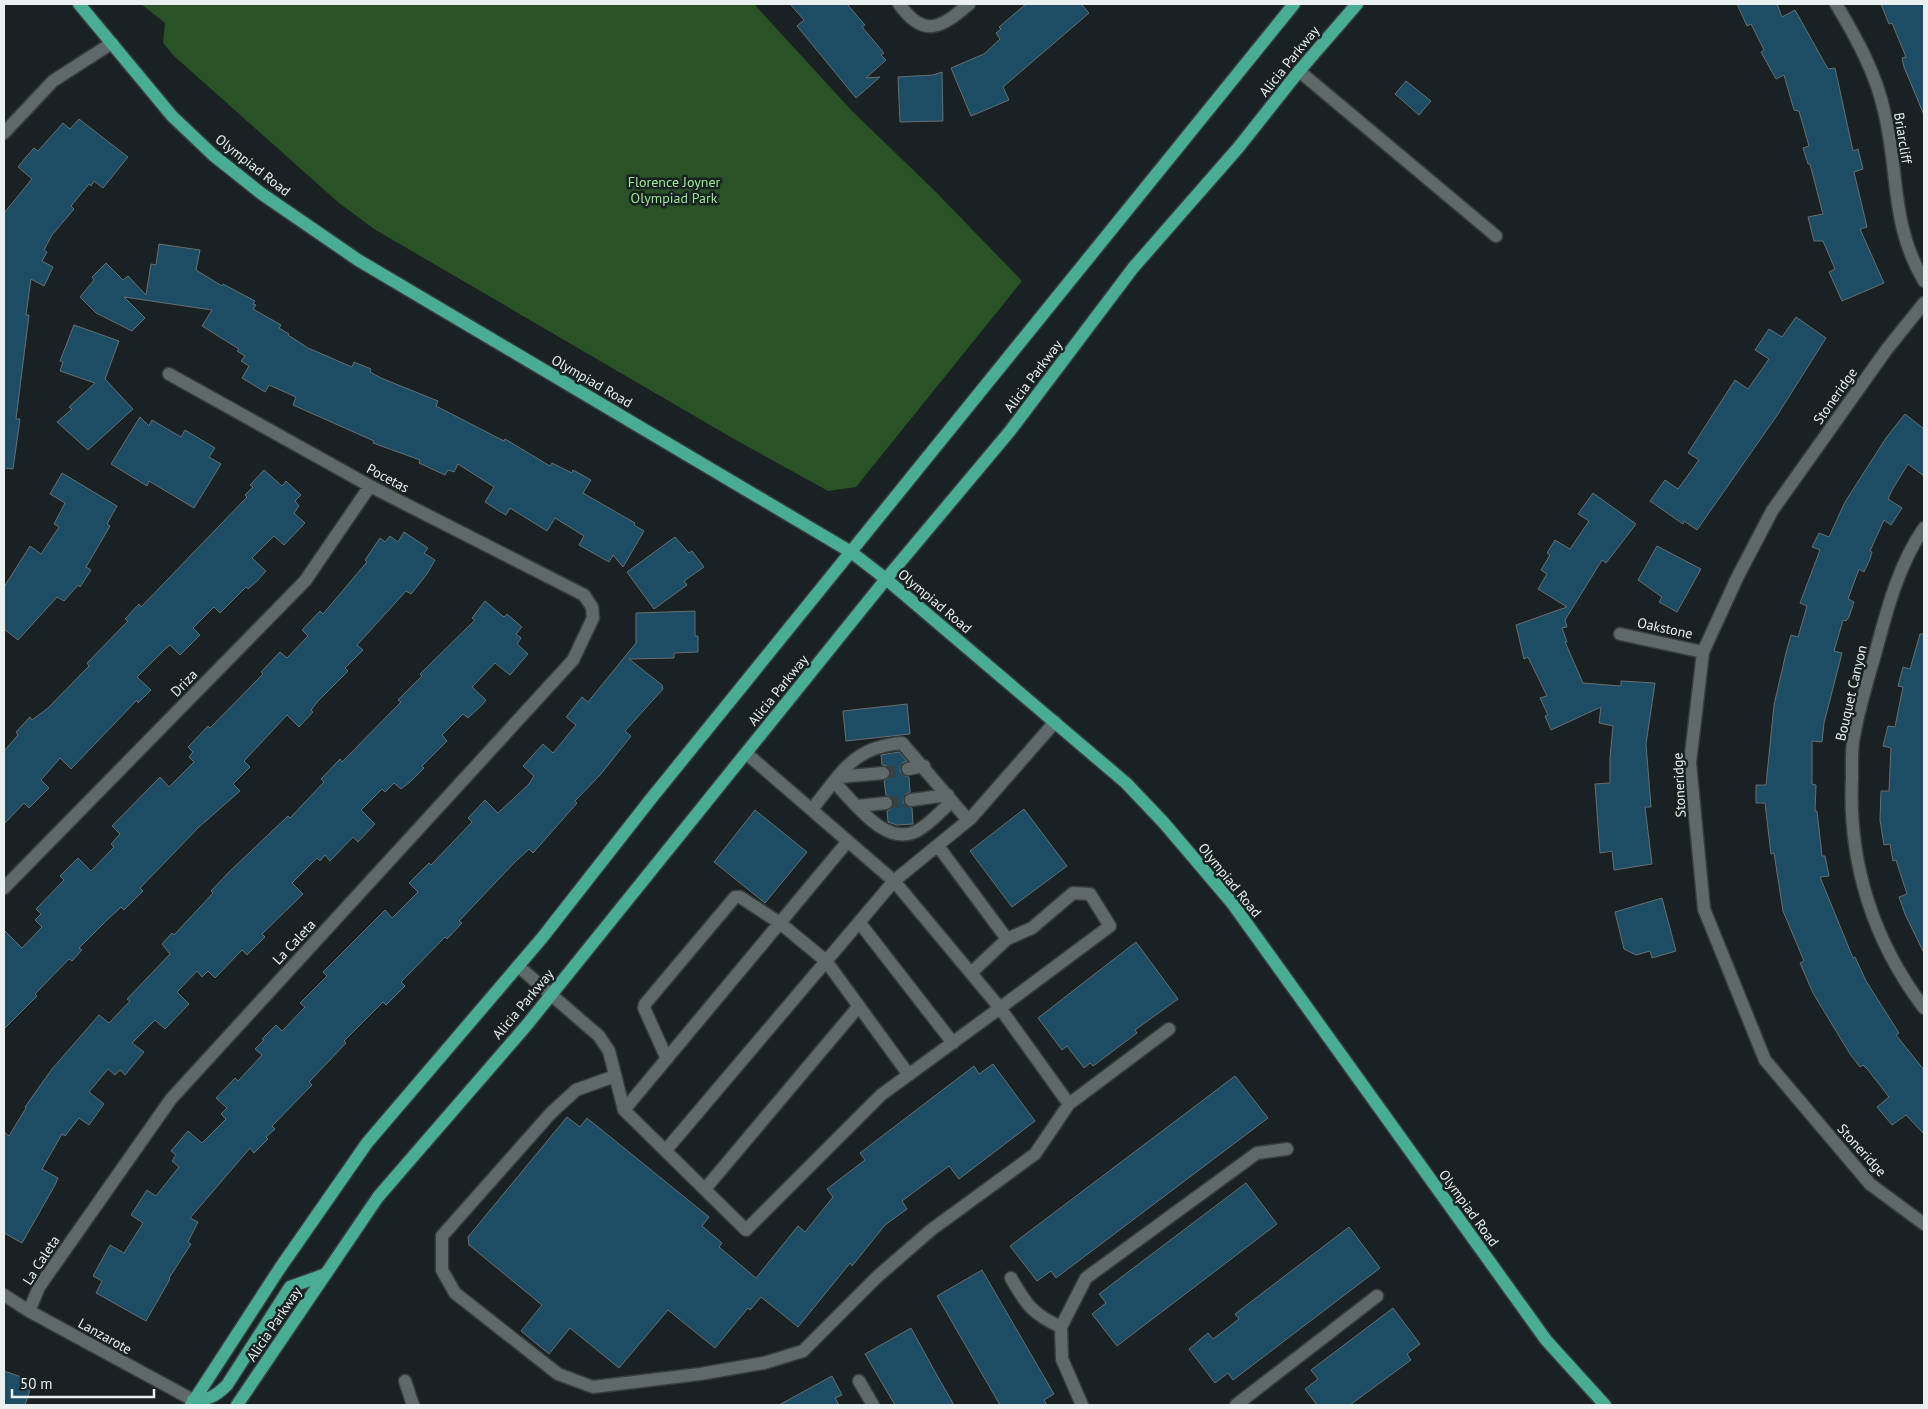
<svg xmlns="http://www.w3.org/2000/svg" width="1928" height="1409" font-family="'PT Sans',sans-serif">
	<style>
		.green { fill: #295226 }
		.building { fill: #1c4d64; stroke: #676f73 }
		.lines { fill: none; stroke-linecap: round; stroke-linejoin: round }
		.minor-tunnel { stroke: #384041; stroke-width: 12; stroke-dasharray: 12 6; stroke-linecap: butt }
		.minor-casing { stroke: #373d3d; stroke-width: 15 }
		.major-casing { stroke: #373d3d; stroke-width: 15 }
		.minor { stroke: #5f696a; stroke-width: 12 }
		.major { stroke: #49ad96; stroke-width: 12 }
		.labels { text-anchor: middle; stroke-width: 5; stroke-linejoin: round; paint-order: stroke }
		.street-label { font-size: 14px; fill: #eaf0f0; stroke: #192122 }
		.park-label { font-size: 14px; fill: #9be994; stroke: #192122 }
	</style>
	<rect width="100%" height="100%" fill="#192122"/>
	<path class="green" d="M141 4H754L852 111 935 191 1022 281 856 487 828 491 734 439 374 229 339 203 174 56 163 43 165 23Z"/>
	<path class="building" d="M790 4H847L865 25 862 27 884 53 881 55 886 60 866 78 880 77 856 98 797 26 804 20Z
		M1026 4H1081L1089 13 1003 87 1009 100 971 116 951 68 984 54 1000 39 996 33 1001 29 999 27Z
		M1737 4H1777L1782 17 1795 10 1828 69 1835 68 1853 151 1858 149 1863 169 1854 172 1867 227 1860 229 1884 283 1842 301 1829 272 1835 269 1823 241H1814L1808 217 1823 214 1810 164H1808L1803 148 1809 146 1799 111 1794 110 1784 75 1776 79 1761 52 1764 50 1751 24 1747 26Z
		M1881 4H1924V115L1904 67 1902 58 1906 57 1892 23 1889 24Z
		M942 72 943 121 900 122 898 77 933 75Z
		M1406 81 1431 101 1419 115 1395 94Z
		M79 119 128 157 103 188 94 181 91 186 89 184 71 206 74 209 52 235 44 250 47 252 42 261 53 267 44 286 31 279 26 315H29L16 419H20L13 469 4 468V213L32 179 18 167 26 157 34 148 38 151 63 123 70 129Z
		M159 244 200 250 196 270 222 286 223 284 255 301 253 304 256 305 253 309 281 325 279 328 289 334 288 335 308 348 352 367 354 362 371 369 370 372 381 378 438 401 436 406 504 441 505 439 550 466 552 463 572 473 573 470 591 480 583 493 635 523 634 525 644 531 623 567 613 555 609 562 579 545 584 536 555 518 547 531 510 508 506 515 499 511 485 502 494 487 458 464 454 472 448 470 445 475 419 463 420 460 373 443 374 441 293 405 296 397 269 385 265 392 242 378 249 366 241 361 245 356 237 351 239 349 202 326 212 310 124 297 145 318 132 331 96 313 80 297 94 280 92 277 106 263 123 280 128 276 146 295 151 264 156 265Z
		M1796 317 1826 338 1778 414 1697 530 1684 521 1683 524 1650 501 1665 480 1678 489 1699 460 1688 453 1735 380 1748 389 1769 359 1755 350 1769 329 1782 337Z
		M74 325 119 341 105 379 133 409 88 450 57 422 72 409 69 407 95 383 60 371 63 362 60 361Z
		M1905 414 1924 429V476L1908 464 1892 490 1888 499 1902 508 1891 525 1884 520 1870 551 1872 552 1870 559 1864 572 1859 569 1848 599 1854 602 1849 617 1846 621 1843 620 1834 651 1842 653 1824 723 1822 742 1812 741V784L1816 785 1815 811H1817L1822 856H1825L1829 876 1820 877 1853 958 1855 957 1866 981 1899 1033 1896 1035 1924 1070V1134L1906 1115 1892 1125 1877 1107 1889 1097 1868 1070 1863 1065 1860 1067 1850 1054 1813 993 1800 963 1804 961 1783 911 1774 853 1771 854 1765 803H1756V785H1766L1774 705 1786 653 1791 635 1798 637 1807 606 1800 603 1820 550 1812 547 1819 533 1829 537 1845 502 1886 438Z
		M140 417 149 426 152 420 181 437 185 430 215 448 209 457 221 464 194 508 149 481 147 486 111 464Z
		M264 470 282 486 286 481 301 495 295 501 299 506 294 513 305 523 284 545 274 536 252 558 266 571 257 581 248 589 246 587 220 613 214 607 193 628 200 635 180 655 170 645 164 650 137 677 151 690 138 703 137 700 71 769 60 758 41 780 49 788 29 808 24 803 4 824V751L18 735 16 732 30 717 32 720 48 708 89 666 87 663 128 621 125 619 139 604 141 607 247 497 245 495 253 487 250 485Z
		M62 473 117 506 107 524 110 526 86 567 91 570 80 587 78 585 64 601 57 597 18 640 4 629V587L30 546 41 554 59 527 54 524 65 503 50 494Z
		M1593 493 1636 524 1606 563 1602 560 1565 620 1567 627 1562 628 1567 642H1565L1583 683 1621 686V681L1655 683 1646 744 1651 807H1645L1652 864 1614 870 1612 851 1600 853 1595 784 1610 783V757L1613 726 1599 723 1601 707 1551 730 1545 716 1548 715 1540 698 1547 696 1528 657 1524 659 1516 625 1567 607 1538 589 1547 574 1541 570 1550 555 1547 553 1555 540 1570 549 1589 521 1578 514Z
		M404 532 428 548 424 553 435 560 427 574 411 594 406 591 357 645 363 650 345 668 348 671 318 701 311 710 313 712 299 727 287 715 244 761 250 767 233 784 240 791 199 827 140 888 143 891 124 910 121 907 106 921 79 948 82 950 72 961 69 959 35 994 37 996 4 1029V930L22 948 42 927 35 920 41 914 36 909 64 880 60 876 78 858 91 871 114 847 111 844 120 834 112 826 160 777 169 787 194 762 189 757 193 752 188 747 208 726 210 728 263 674 261 672 280 652 287 658 308 636 302 630 320 611 323 614 367 562 365 560 380 538 385 542 390 536 398 542Z
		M675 537 689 553 692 551 704 567 684 581 687 585 654 609 627 572Z
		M1657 546 1701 569 1677 612 1659 602 1662 597 1638 580Z
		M485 601 504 617 507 614 522 627 516 634 521 638 517 644 528 654 510 675 495 663 472 687 486 700 482 705 468 718 463 714 442 735 447 741 422 766 424 768 410 782 401 789 394 783 385 792 382 789 361 810 375 824 358 842 353 837 330 861 325 855 320 861 317 858 292 883 303 894 262 934 265 937 247 955 242 950 215 978 208 971 202 977 197 971 177 992 189 1004 165 1029 155 1020 132 1043 144 1052 125 1075 120 1070 115 1075 108 1069 89 1092 104 1104 89 1125 79 1118 65 1136 62 1134 42 1169 58 1178 55 1185 22 1243 4 1233V1132L9 1136 26 1108 25 1107 52 1069 99 1015 109 1023 130 1001 127 999 170 954 162 944 172 933 174 935 213 893 211 891 230 871 288 816 290 818 324 782 321 779 340 759 342 762 401 702 398 700 422 676 420 674 475 620 472 618Z
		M695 611V636H698V652L674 653V658L629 659 662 685 663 689 625 731 631 736 601 774 575 801 577 803 533 853 529 849 514 863 459 921 462 923 447 939 445 937 401 982 405 986 386 1005 383 1002 344 1041 346 1043 309 1082 312 1085 272 1126 275 1129 266 1137 268 1139 254 1153 250 1148 190 1218 198 1222 188 1242 191 1244 169 1278 170 1279 146 1321 96 1293 102 1281 93 1276 110 1245 124 1253 143 1223 131 1215 147 1190 156 1196 179 1167 172 1161 176 1155 171 1151 188 1131 202 1143 226 1119 221 1114 227 1108 216 1098 235 1078 238 1081 262 1055 255 1049 264 1040 262 1039 276 1025 282 1031 305 1007 300 1003 327 976 323 972 385 910 392 918 418 892 409 883 429 863 431 865 472 822 468 818 485 800 498 813 529 784 534 776 523 766 543 744 553 753 576 725 566 717 582 697 588 702 636 643V613Z
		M1920 634H1924V953L1905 914 1899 897 1907 894 1896 860 1893 861 1890 844 1884 845 1880 820 1881 791H1889L1891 748 1883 746 1888 726 1895 727 1903 687 1898 686 1903 667 1910 669Z
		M907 704 910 734 846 741 843 711Z
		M899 752 907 761 902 763 900 770 902 775 909 777 910 792 906 794 903 801 905 805 912 808 913 824 897 825 888 822 887 811 891 809 894 803 892 798 886 795 884 781 890 777 891 772 887 766 882 765 881 755Z
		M1024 809 1067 866 1012 907 970 851Z
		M755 810 807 852 765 903 714 862Z
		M1662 898 1676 951 1652 958 1650 951 1636 955 1624 949 1615 912Z
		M1136 942 1178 999 1135 1030 1137 1033 1093 1066 1090 1063 1084 1068 1067 1046 1062 1050 1038 1018Z
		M993 1064 1035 1121 959 1179 949 1166 902 1201 907 1209 885 1225 852 1266 850 1263 798 1327 761 1297 750 1310 748 1308 715 1348 668 1310 619 1368 570 1328 549 1354 521 1331 542 1305 469 1245 468 1237 567 1117 580 1127 587 1118 709 1217 702 1226 722 1243 719 1247 756 1278 798 1226 805 1232 833 1197 827 1189 865 1160 860 1153 974 1066 979 1074Z
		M1235 1076 1268 1118 1056 1278 1051 1271 1037 1281 1010 1246Z
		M1246 1183 1277 1224 1117 1346 1092 1314 1106 1303 1099 1294Z
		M1349 1227 1380 1268 1233 1380 1228 1373 1215 1383 1189 1349 1208 1333 1213 1339 1239 1319 1235 1314Z
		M982 1270 1054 1394 1044 1400 1047 1405H1000L937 1296Z
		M1393 1308 1420 1344 1407 1354 1411 1360 1350 1405H1317L1305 1389 1318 1379 1311 1370Z
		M911 1328 934 1370 954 1405H895L865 1354Z
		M4 1371 33 1381 25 1405H4Z
		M832 1376 842 1395 835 1398 839 1405H779Z"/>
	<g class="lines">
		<path class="minor-tunnel" d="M883 773 908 769
			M886 803 911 800"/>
		<g class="minor-casing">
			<path id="minor" d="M899 4C924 39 941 28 969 4
				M1836 4C1857 39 1877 75 1885 115 1899 175 1891 226 1924 281
				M1299 71 1496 236
				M4 133 53 81 112 43
				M1924 303 1887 349 1772 511 1737 578 1703 652 1690 763 1704 909 1765 1060 1870 1184 1924 1224
				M1924 528C1899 564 1887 609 1876 651 1868 679 1859 707 1854 736 1851 749 1852 764 1852 778 1848 862 1873 941 1924 1008
				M1620 634 1703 652
				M908 769 924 766
				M839 777 883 773
				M834 782C855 803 885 847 917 831 930 824 942 810 952 801
				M911 800 948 795
				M858 806 886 803
				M812 809C842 773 852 747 902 743L968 820
				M4 888 305 581 370 486
				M859 922 953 1043
				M518 966 599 1036 609 1051 624 1110 746 1230 881 1095 1000 1008 894 881 747 754
				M971 973 1007 939
				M667 1059 644 1008 645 1004 735 897H740L780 923 826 961 909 1075
				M615 1076 576 1090 551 1113 442 1236V1270L455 1293 558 1374 593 1387 700 1374 764 1363 803 1351 877 1277 931 1230 1035 1154 1069 1104 1000 1008 1110 926 1090 894 1073 893 1032 928 1007 939 938 846
				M1069 1104 1169 1029
				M624 1110 848 841
				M666 1150 894 881 971 818 1055 722
				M705 1189 859 1006
				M1011 1278C1026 1304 1032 1314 1061 1327L1062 1359 1082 1405
				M4 1295 29 1311 193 1400
				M29 1311 39 1287 171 1099 573 660 593 618 592 607 584 595 370 486 169 374
				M1061 1327 1086 1278 1257 1153 1287 1149
				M405 1381 413 1405
				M859 1381 873 1405
				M1236 1405 1377 1296"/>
		</g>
		<g class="major-casing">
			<path id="major" d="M79 4 172 116 213 155 262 194 358 260 851 552 886 579 1126 783 1164 823 1232 903 1546 1340 1605 1405
				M193 1400C209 1400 216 1396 227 1385L290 1287 326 1274
				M191 1405 280 1268 367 1143 542 938 650 800 1294 4
				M237 1405 378 1197 526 1026 886 579 1010 431 1133 268 1238 148 1299 71 1357 4"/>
		</g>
		<use href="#minor" class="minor"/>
		<use href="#major" class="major"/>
	</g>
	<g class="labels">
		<g class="street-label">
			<text transform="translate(1289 61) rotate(-51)" y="5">Alicia Parkway</text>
			<text transform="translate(1903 138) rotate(81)" y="5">Briarcliff</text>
			<text transform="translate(253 165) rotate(38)" y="5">Olympiad Road</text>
			<text transform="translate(1033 376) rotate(-53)" y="5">Alicia Parkway</text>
			<text transform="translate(592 381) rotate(30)" y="5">Olympiad Road</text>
			<text transform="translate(1835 396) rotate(-55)" y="5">Stoneridge</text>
			<text transform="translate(388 478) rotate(28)" y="5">Pocetas</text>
			<text transform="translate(935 601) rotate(40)" y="5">Olympiad Road</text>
			<text transform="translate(1665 628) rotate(12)" y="5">Oakstone</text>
			<text transform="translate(184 683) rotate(-46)" y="5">Driza</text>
			<text transform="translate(778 690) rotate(-51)" y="5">Alicia Parkway</text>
			<text transform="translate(1851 693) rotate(-77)" y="5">Bouquet Canyon</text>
			<text transform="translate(1679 785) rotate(-93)" y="5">Stoneridge</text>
			<text transform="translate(1230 880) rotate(51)" y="5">Olympiad Road</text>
			<text transform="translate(294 942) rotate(-47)" y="5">La Caleta</text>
			<text transform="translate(523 1004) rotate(-50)" y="5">Alicia Parkway</text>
			<text transform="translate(1862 1150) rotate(48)" y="5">Stoneridge</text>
			<text transform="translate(1469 1208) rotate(54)" y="5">Olympiad Road</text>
			<text transform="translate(41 1260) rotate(-57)" y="5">La Caleta</text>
			<text transform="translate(274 1324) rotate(-56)" y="5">Alicia Parkway</text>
			<text transform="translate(105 1336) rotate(29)" y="5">Lanzarote</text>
		</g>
		<g class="park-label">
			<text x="674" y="187">Florence Joyner<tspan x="674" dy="16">Olympiad Park</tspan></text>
		</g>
	</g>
	<rect width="1928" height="1409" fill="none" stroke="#eaf0f0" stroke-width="10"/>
	<path d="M12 1389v8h142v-8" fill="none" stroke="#eaf0f0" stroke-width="2.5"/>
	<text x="20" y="1389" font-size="15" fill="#eaf0f0" stroke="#192122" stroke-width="4" paint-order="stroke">50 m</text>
</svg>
